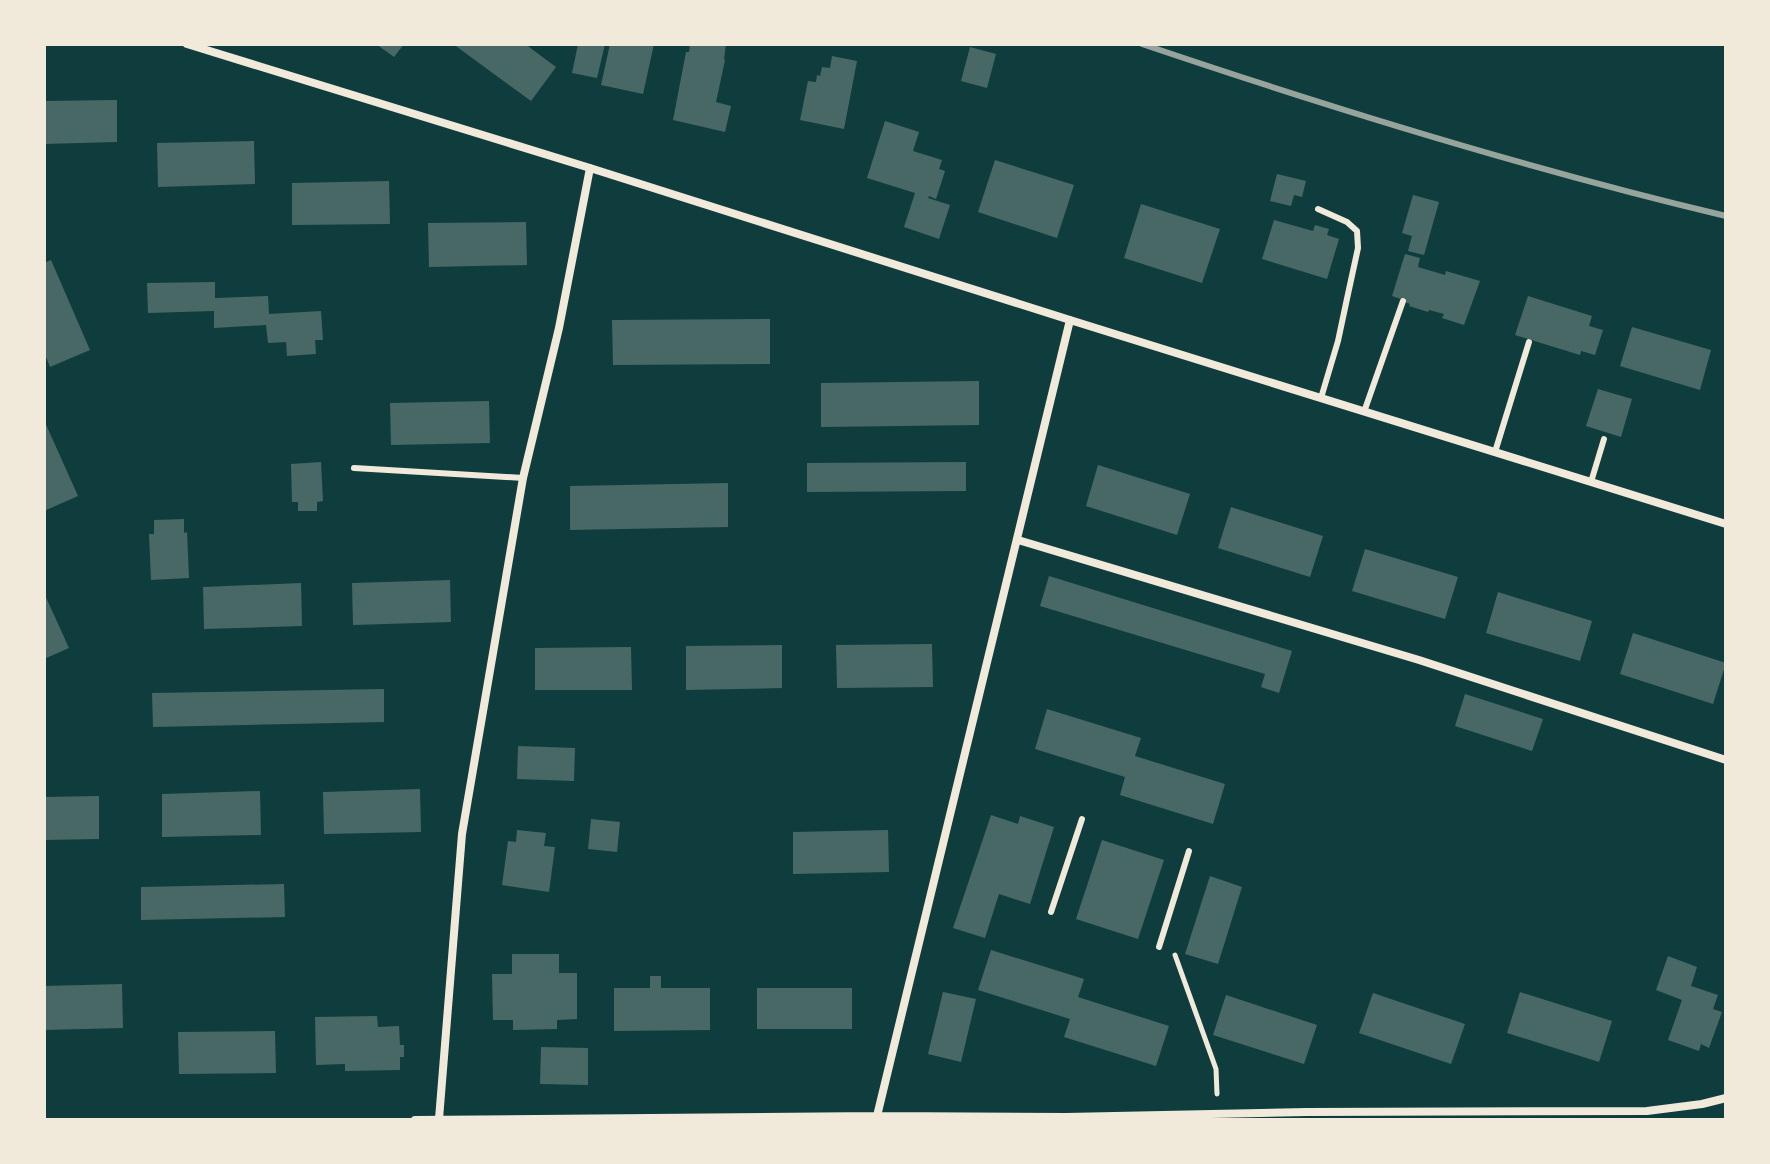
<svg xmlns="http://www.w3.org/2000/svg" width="1770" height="1164" font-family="'Titillium Web',sans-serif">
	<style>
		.building { fill: #486865 }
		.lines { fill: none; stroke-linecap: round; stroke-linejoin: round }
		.path { stroke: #f1e9da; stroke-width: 5 }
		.service { stroke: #f1e9da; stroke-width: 6 }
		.minor { stroke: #f1e9da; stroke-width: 8 }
		.rail { stroke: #97a49c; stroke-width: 6 }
	</style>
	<rect width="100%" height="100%" fill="#0f3d3e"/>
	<path class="building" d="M376 44H404L394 57Z
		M453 44H525L556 67 531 101Z
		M578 44H605L597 78 572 73Z
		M610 44H654L643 94 601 85Z
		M690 44H726L724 59 725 60 716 102 731 106 725 132 673 120 686 52H689Z
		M970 47 996 54 987 88 961 81Z
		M832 56 857 61 844 129 800 120 808 81 816 82 817 75 820 76 822 67 830 68Z
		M117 100V142L44 144V101Z
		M885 121 919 132 913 151 942 160 939 169 945 171 936 199 929 196 928 198 950 205 939 239 904 227 915 193 867 178Z
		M254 141 255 184 158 187 157 143Z
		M995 160 1074 185 1057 238 978 212Z
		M1277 174 1306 181 1302 197 1294 195 1291 206 1270 201Z
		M389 181 390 224 292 225V183Z
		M1413 195 1439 202 1424 255 1408 251 1412 236 1402 233Z
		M1141 204 1220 229 1202 283 1124 258Z
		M1274 220 1313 231 1315 225 1329 229 1327 235 1339 239 1327 279 1262 259Z
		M526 222 527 265 429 267 428 223Z
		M1405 254 1420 258 1418 267 1445 275 1446 271 1480 281 1464 325 1442 318 1444 314 1429 310 1428 312 1409 306 1410 304 1405 302 1406 301 1392 296Z
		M51 260 90 350 50 367 44 352V263Z
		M215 282V298L268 296 269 314 321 311 323 340H315L316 354 287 356 286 342 268 343 266 325 214 328V311L148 313 147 283Z
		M1528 296 1592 316 1589 326 1603 330 1595 355 1581 351 1580 355 1515 335Z
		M770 319V364L613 365 612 320Z
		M1632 327 1711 350 1700 390 1620 366Z
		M979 381V425L821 427V383Z
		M1598 389 1632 399 1621 437 1586 426Z
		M489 401 490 443 391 445 390 403Z
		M44 420 78 496 44 511Z
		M321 462 323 501 317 502V511H298V502H292L291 464Z
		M966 462V491L807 492V463Z
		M1098 465 1190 494 1177 535 1086 506Z
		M728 483V527L570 530V486Z
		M1231 507 1323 536 1310 577 1218 548Z
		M184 519V533L187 532 189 578 151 580 149 534H154V520Z
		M1365 549 1458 577 1445 619 1352 591Z
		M1049 576 1292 651 1279 693 1261 687 1265 674 1040 606Z
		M450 580 451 622 353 625 352 583Z
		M301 583 302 626 204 629 203 587Z
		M1498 592 1592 621 1580 661 1486 633Z
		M44 593 69 648 44 659Z
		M1633 633 1726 663 1713 704 1620 674Z
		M932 644 933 687 837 688 836 645Z
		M782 645V688L686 690V646Z
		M631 647 632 690H535V648Z
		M384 689V722L153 727 152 693Z
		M1465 694 1543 719 1532 751 1455 726Z
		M1047 709 1141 738 1135 756 1225 784 1213 824 1120 795 1125 777 1035 749Z
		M518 746 575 748 574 781 517 779Z
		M420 789 421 832 324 834 323 792Z
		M260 791 261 835 162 837V794Z
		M99 796V839L44 840V797Z
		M991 815 1018 824 1020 816 1054 827 1030 904 999 894 985 938 953 928Z
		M591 819 620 822 617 852 588 849Z
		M517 830 546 833 544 846 555 847 549 892 502 885 508 841 516 842Z
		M888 830 889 872 793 874V832Z
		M1102 840 1164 860 1138 939 1076 919Z
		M1210 876 1242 887 1218 964 1185 954Z
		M284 884 285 917 141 920V887Z
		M991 950 1084 979 1078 997 1169 1026 1156 1066 1064 1037 1070 1019 978 990Z
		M512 954H559V973H577V1019L557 1020V1029L513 1030V1020H493L492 974H512Z
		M1668 956 1697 967 1691 986 1718 995 1713 1009 1722 1012 1709 1048 1701 1044 1699 1051 1668 1040 1682 1000 1656 990Z
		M650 976H661V988H710V1030L614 1031V988H650Z
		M122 984 123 1028 44 1030V986Z
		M757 988H852V1029H757Z
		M943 992 976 999 961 1062 928 1054Z
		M1520 992 1612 1021 1599 1062 1507 1033Z
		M1373 993 1465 1024 1451 1064 1359 1033Z
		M1226 995 1317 1025 1304 1064 1213 1035Z
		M377 1016 378 1027 399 1026 400 1045H404V1057H400V1070L345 1071V1064L316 1065 315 1017Z
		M275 1031 276 1073 179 1074 178 1032Z
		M541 1047 588 1048V1085L540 1084Z"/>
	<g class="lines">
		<path class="path" d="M1175 955 1216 1069 1217 1094"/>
		<path class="service" d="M1318 209 1347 222 1357 231 1358 248 1348 294 1338 341 1321 398
			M1364 412 1403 301
			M1495 452 1529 342
			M354 468 523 478
			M1591 482 1604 439
			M1051 912 1082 819
			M1159 947 1189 851"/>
		<path class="minor" d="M187 44 590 168 1070 320 1726 524
			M1018 540 1419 660 1726 760
			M877 1116 1070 320
			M439 1119 462 834 523 478 559 328 590 168
			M415 1120 877 1116 1066 1117 1307 1112 1647 1111 1702 1104 1726 1098"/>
		<path class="rail" d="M1142 44C1334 109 1528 169 1726 216"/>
	</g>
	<rect width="1770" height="1164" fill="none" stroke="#f1e9da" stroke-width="92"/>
</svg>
